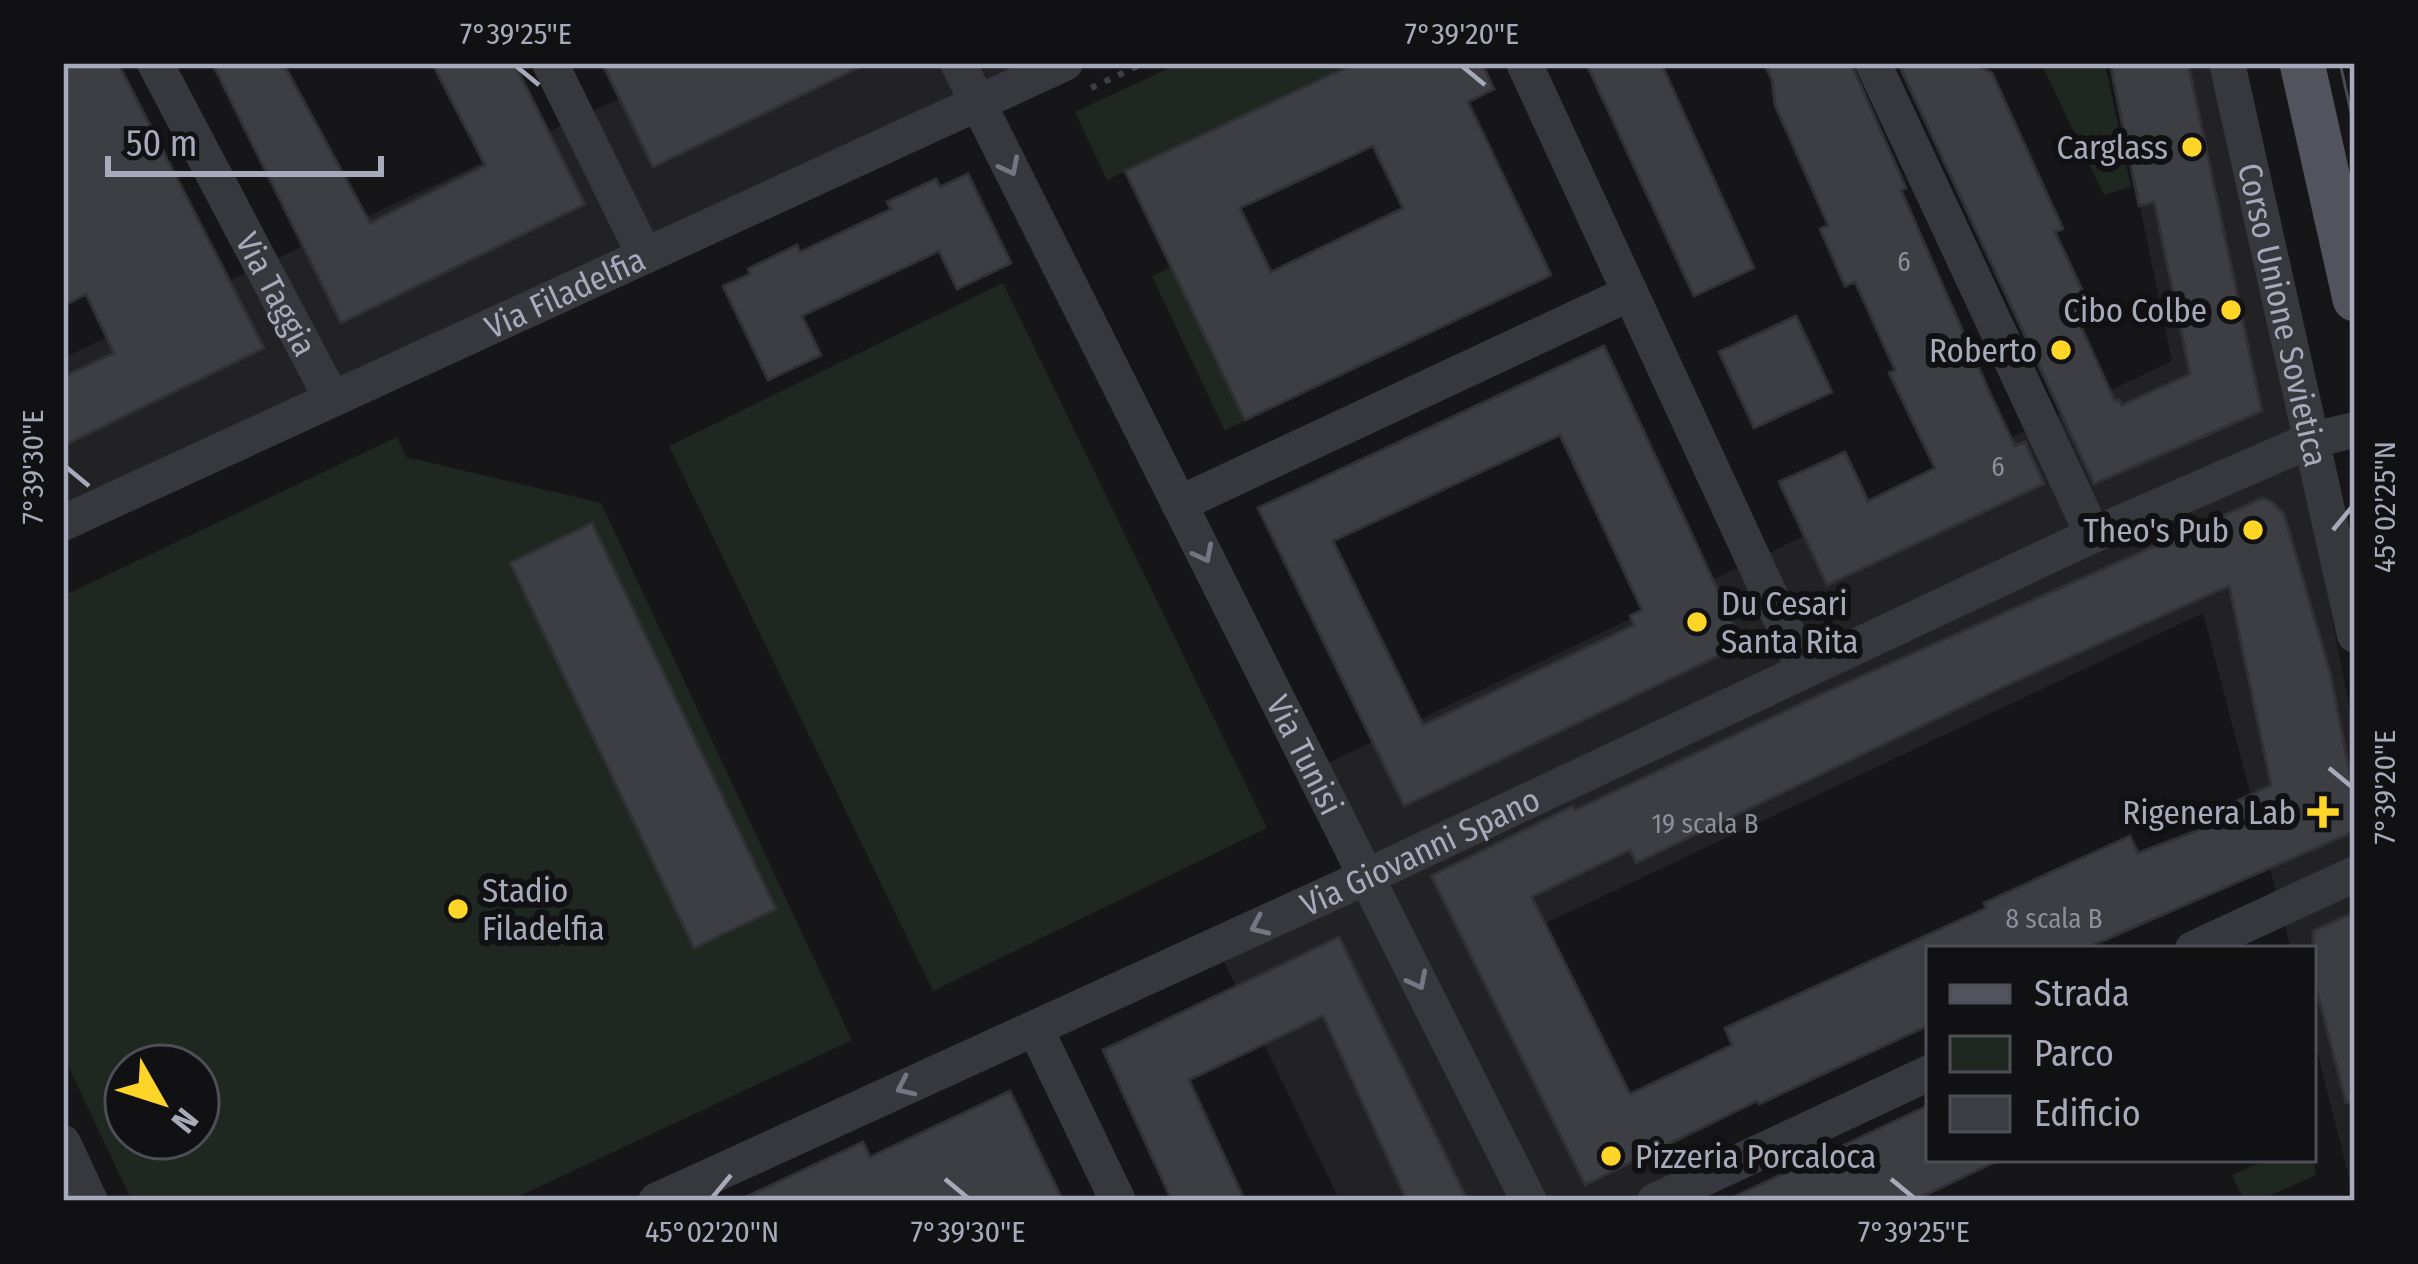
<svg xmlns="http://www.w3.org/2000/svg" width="2418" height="1264" font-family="'Fira Sans Condensed',sans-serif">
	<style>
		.built { fill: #222225 }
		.green { fill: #1e2720; fill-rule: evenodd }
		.building { fill: #3d3e43; stroke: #313035; stroke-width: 3; fill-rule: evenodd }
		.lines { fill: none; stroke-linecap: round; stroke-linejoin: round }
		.path { stroke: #3d3e45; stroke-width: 6; stroke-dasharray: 6 9; stroke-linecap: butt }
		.minor { stroke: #37373e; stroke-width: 36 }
		.major { stroke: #52535d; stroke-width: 45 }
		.tram { stroke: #4a4a53; stroke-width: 3 }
		.oneway { stroke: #757682 }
		.ticks { fill: none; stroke: #a7aaba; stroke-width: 4.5 }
		.poi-dot { fill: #ffd627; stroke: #111113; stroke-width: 4.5 }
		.labels { text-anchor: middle; stroke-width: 12; stroke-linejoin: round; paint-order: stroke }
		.number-label { font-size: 27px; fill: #8c8f9c }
		.poi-label { font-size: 33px; fill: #a7aaba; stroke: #111113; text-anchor: end }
		.street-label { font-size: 33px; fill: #a7aaba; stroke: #111113 }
		.neatline { fill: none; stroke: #a7aaba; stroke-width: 4.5 }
		.ticks-label { font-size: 30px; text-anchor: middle; fill: #a7aaba }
	</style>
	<rect width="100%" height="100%" fill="#161618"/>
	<path class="built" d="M696 63H1066L63 523V358Z
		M2110 63H2223L2355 735V1201L2313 1035V949H2291L2203 613 1546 923 1680 1201H1340L1216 945 1365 877 1313 770 2172 361Z"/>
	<path class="green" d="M1180 63H1356L1107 180 1075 112Z
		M2041 63H2105L2131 187 2104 195Z
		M1171 267 1245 420 1225 431 1152 276Z
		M1003 283 1267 828 933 991 669 446Z
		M397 437 406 457 601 503 852 1040 509 1201H132L63 1055V596ZM126 1066H198V1138H126Z
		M2313 1158 2316 1175 2258 1201H2244L2232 1175 2269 1159Z"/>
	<path class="building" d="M63 63H118L264 348 63 446V377L114 353 86 294 63 306Z
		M212 63H283L370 223 485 165 432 63H514L585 204 341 323Z
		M602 63H868L653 167Z
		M1356 63H1482L1494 89 1468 102 1551 275 1245 420 1125 171ZM1373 146 1403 208 1271 272 1240 208Z
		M1586 63H1661L1754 268 1694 296Z
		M1764 63H1851L1906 188 1901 190 1992 398 2015 446 2025 442 2044 484 1827 585 1779 482 1845 452 1868 501 1935 468 1889 373 1895 370 1855 282 1845 286 1820 229 1828 225 1775 105 1772 80Z
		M1898 63H1973L1992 73 2063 229 2055 232 2092 311 2077 318 2115 401 2119 400 2122 405 2190 374 2154 202 2139 206 2110 63H2188L2262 411 2094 484Z
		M968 174 1011 263 957 289 939 251 802 316 821 355 768 380 723 286 750 274 748 269 797 245 800 252 891 209 887 202 936 179 940 187Z
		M1796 316 1832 392 1754 428 1719 352Z
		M1604 346 1743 644 1404 806 1258 508ZM1560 435 1642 610 1630 616 1634 625 1423 725 1333 541Z
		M2263 498 2272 502 2284 514 2330 672 2355 800V831L2084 949H1929V1025L1759 1104 1757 1101 1585 1185 1431 876 1573 806 1575 810 1828 691ZM2229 586 2271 785 2203 817 2207 827 2138 853 2130 836 1984 903 1986 908 1725 1028 1732 1045 1630 1094 1532 897 1630 850 1636 863 2005 686Z
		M592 523 776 909 694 948 510 563Z
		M2355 912V1102L2346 1103 2313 976V931Z
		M1339 937 1468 1201H1407L1323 1016 1189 1080 1245 1201H1172L1103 1050Z
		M1010 1091 1063 1201H737L863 1142 870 1157Z
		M1929 1105V1159H2001L1913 1201H1725Z"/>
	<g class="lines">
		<path class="path" d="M1091 88 1144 63"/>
		<g class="minor">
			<path id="s1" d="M155 63 332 399"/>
			<path d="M550 63 645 256"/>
			<path id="s2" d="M958 63 1529 1201"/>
			<path d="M1524 63 1804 669"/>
			<path d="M1873 63 2093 535"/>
			<path id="s3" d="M2227 63 2355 635"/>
			<path d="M1179 504 1630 293"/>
			<path id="s4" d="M63 523 1065 63"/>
			<path d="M2193 949 2355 874"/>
			<path d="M1035 1028 1118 1201"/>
			<path d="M63 1143 90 1201"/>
			<path id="s5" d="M656 1201 1366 877 2093 535 2311 440 2355 430"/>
			<path d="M1655 1201 1929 1073"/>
		</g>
		<path class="major" d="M2302 63 2355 299"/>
		<path class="tram" d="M2340 63 2355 130"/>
	</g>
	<defs><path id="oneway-chevron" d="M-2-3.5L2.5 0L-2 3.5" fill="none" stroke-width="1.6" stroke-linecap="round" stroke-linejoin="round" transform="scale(3)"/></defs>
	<g class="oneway">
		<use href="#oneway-chevron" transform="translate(1010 167) rotate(63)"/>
		<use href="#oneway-chevron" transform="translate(1204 554) rotate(63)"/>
		<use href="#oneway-chevron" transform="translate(1259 926) rotate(156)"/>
		<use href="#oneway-chevron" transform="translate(1418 981) rotate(63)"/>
		<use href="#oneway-chevron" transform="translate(905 1087) rotate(155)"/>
	</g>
	<path class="ticks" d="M516 66 539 85M1462 66 1485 85M66 467 89 486M2333 530 2352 507M2329 768 2352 787M945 1179 968 1198M1891 1179 1914 1198M712 1198 731 1175"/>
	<g class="poi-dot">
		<circle cx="2192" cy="147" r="12"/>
		<circle cx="2231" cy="310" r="12"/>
		<circle cx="2061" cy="350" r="12"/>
		<circle cx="2253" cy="530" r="12"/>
		<circle cx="1697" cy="622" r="12"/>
		<path d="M2317 794h12v12h12v12h-12v12h-12v-12h-12v-12h12z"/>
		<circle cx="458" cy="909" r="12"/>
		<circle cx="1611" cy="1156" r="12"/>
	</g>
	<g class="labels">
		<g class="number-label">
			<text x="1904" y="271">6</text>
			<text x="1998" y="476">6</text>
			<text x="1705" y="833">19 scala B</text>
			<text x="2054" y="928">8 scala B</text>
		</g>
		<g class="poi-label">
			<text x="2168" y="159">Carglass</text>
			<text x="2207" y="322">Cibo Colbe</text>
			<text x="2037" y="362">Roberto</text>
			<text x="2229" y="542">Theo's Pub</text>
			<text x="1721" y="615" text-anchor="start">Du Cesari<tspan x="1721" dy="38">Santa Rita</tspan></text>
			<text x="2296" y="824">Rigenera Lab</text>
			<text x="482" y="902" text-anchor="start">Stadio<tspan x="482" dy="38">Filadelfia</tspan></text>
			<text x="1635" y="1168" text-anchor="start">Pizzeria Porcaloca</text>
		</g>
		<g class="street-label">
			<text dy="12" stroke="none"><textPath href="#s4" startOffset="552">Via Filadelfia</textPath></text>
			<text dy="12" stroke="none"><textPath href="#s1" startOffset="261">Via Taggia</textPath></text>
			<text dy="12" stroke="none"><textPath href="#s3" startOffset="258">Corso Unione Sovietica</textPath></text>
			<text dy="12" stroke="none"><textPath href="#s2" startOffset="774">Via Tunisi</textPath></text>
			<text dy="12" stroke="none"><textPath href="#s5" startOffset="840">Via Giovanni Spano</textPath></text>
		</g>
	</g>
	<rect width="2418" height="1264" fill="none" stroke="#111113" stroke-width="132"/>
	<rect x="1926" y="946" width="390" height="216" fill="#111113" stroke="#4d4e56" stroke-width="3"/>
	<rect x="1950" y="985" width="60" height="18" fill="#52535d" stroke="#4d4e56" stroke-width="3"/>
	<text x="2034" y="1006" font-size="36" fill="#a7aaba">Strada</text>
	<rect x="1950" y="1036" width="60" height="36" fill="#1e2720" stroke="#4d4e56" stroke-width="3"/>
	<text x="2034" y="1066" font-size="36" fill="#a7aaba">Parco</text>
	<rect x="1950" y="1096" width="60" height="36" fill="#3d3e43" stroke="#4d4e56" stroke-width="3"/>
	<text x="2034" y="1126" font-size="36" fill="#a7aaba">Edificio</text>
	<g transform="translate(162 1102) rotate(129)"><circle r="57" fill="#111113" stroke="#4d4e56" stroke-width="3"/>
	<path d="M0-9L21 45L0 30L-21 45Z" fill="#ffd627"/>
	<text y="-18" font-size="33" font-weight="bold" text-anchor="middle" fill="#a7aaba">N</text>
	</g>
	<path d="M108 156v18h273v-18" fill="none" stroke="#a7aaba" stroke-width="6"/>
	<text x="126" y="156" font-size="36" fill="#a7aaba" stroke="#111113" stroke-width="9" paint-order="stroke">50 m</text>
	<rect x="66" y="66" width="2286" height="1132" class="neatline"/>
	<g class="ticks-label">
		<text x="516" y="44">7°39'25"E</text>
		<text x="1462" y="44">7°39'20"E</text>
		<text transform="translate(33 467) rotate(-90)" y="10">7°39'30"E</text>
		<text transform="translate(2385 507) rotate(-90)" y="10">45°02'25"N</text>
		<text transform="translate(2385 787) rotate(-90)" y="10">7°39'20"E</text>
		<text x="712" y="1242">45°02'20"N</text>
		<text x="968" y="1242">7°39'30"E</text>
		<text x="1914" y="1242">7°39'25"E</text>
	</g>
</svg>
